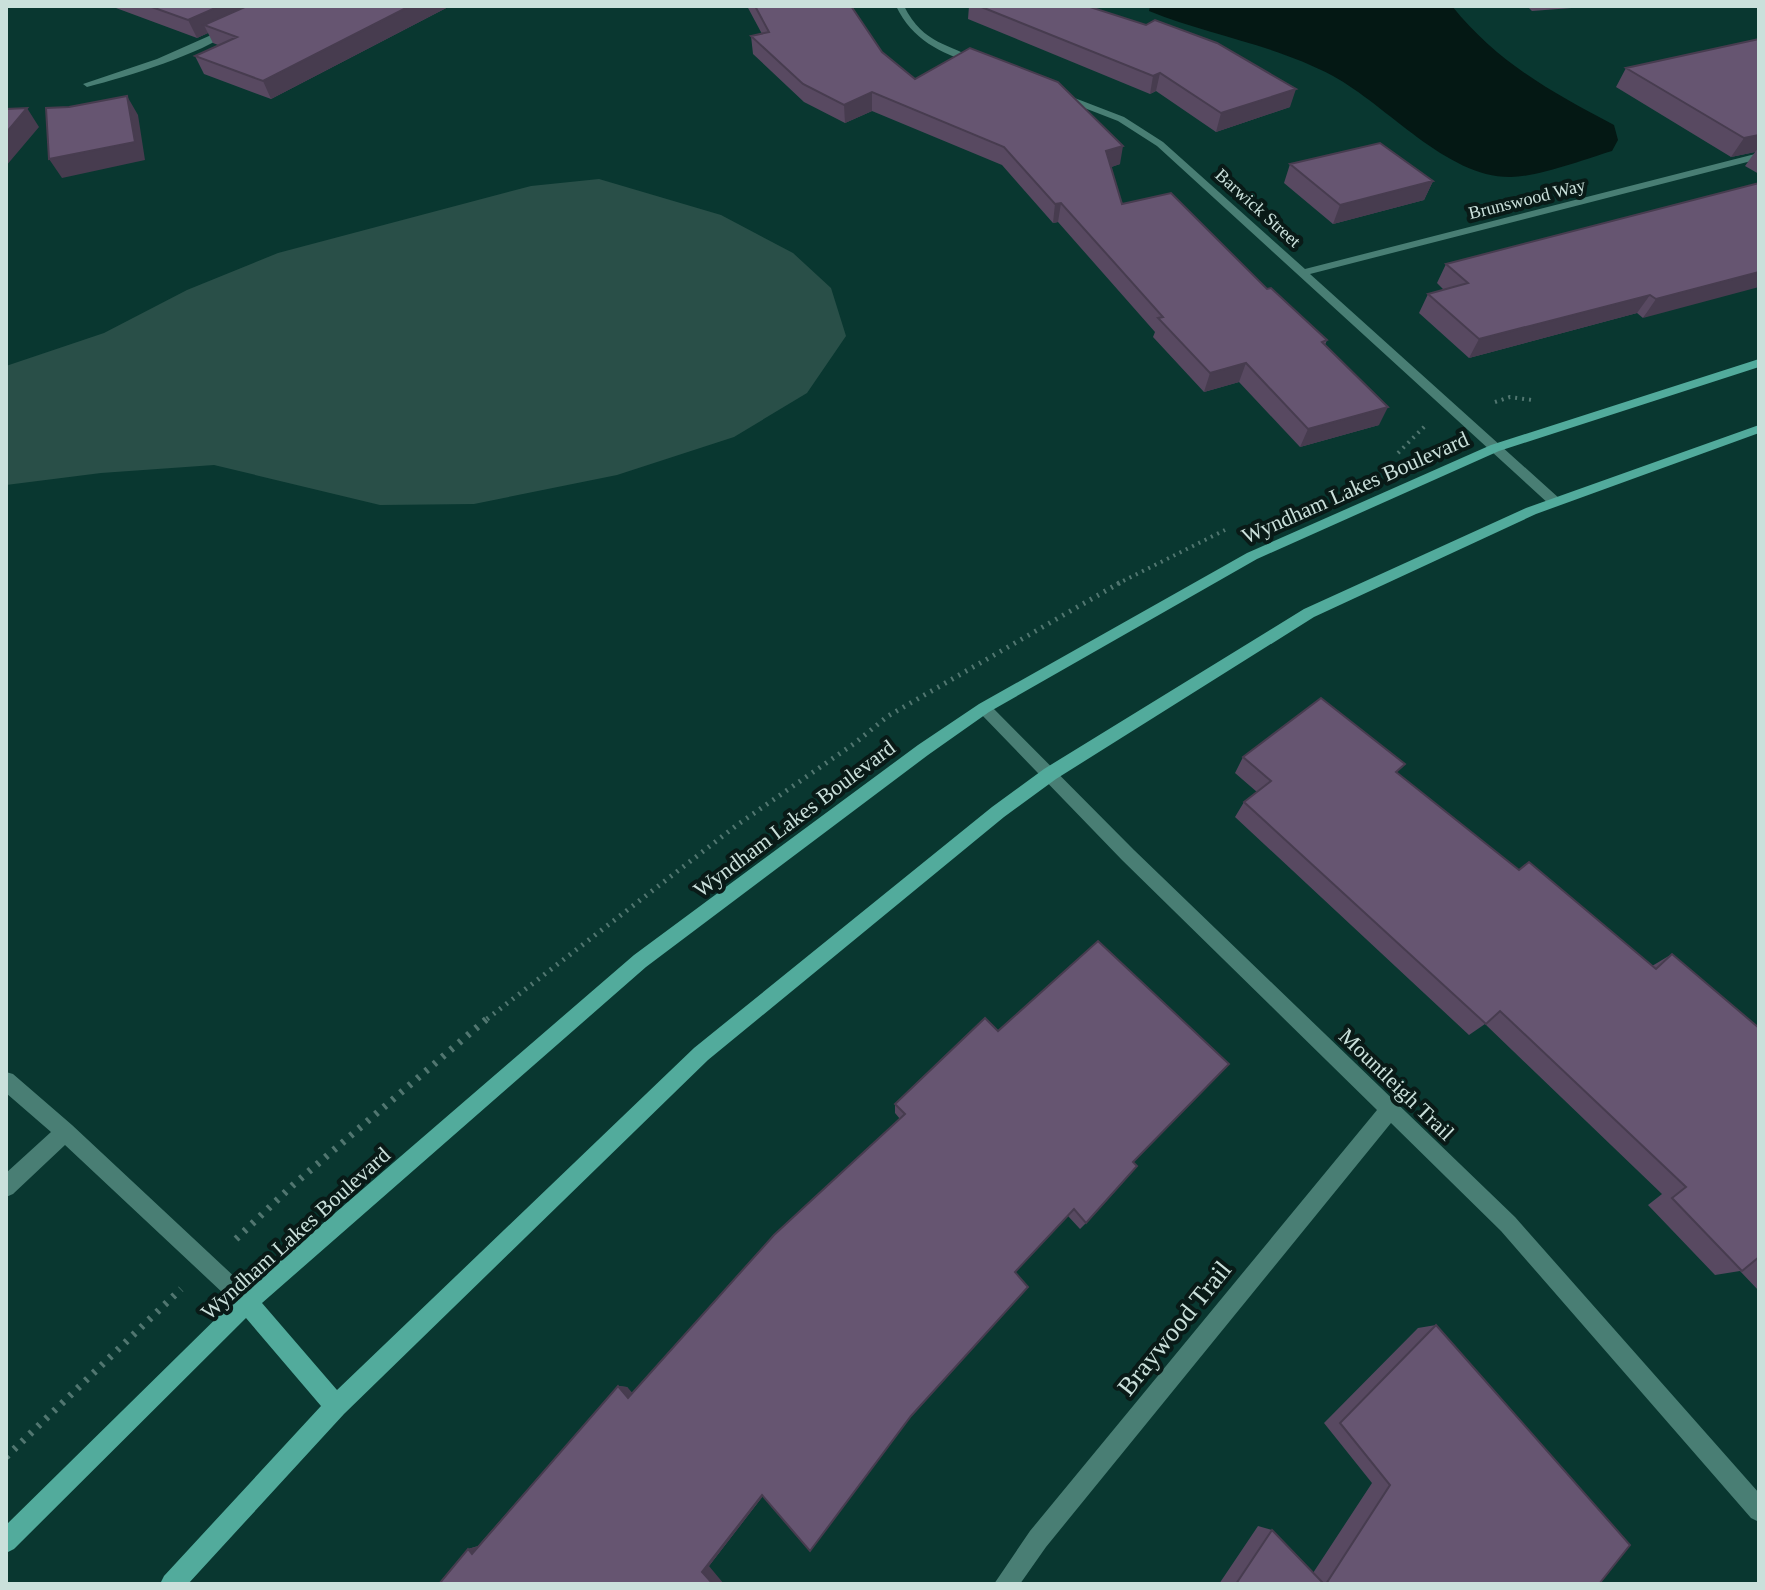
<svg xmlns="http://www.w3.org/2000/svg" width="1765" height="1590" font-family="Georgia,serif">
	<style>
		.green { fill: #294f48 }
		.water { fill: #041814 }
		.lines { fill: none; stroke-linecap: round; stroke-linejoin: round }
		.path-far2 { stroke: #517670; stroke-width: 4; stroke-dasharray: 2 5; stroke-linecap: butt }
		.path-far1 { stroke: #517670; stroke-width: 5; stroke-dasharray: 2 6; stroke-linecap: butt }
		.path { stroke: #517670; stroke-width: 7; stroke-dasharray: 3 8; stroke-linecap: butt }
		.lane { fill: #497e74; fill-rule: evenodd }
		.street { fill: #497e74; fill-rule: evenodd }
		.secondary { fill: #52ab9c; fill-rule: evenodd }
		.wall { fill: #584961 }
		.shaded-wall { fill: #473c4f }
		.building { fill: #665571; stroke: #473c4f; stroke-width: 2 }
		.labels { text-anchor: middle; stroke-width: 8; stroke-linejoin: round; paint-order: stroke }
		.far-street-label { font-size: 18px; fill: #cae0db; stroke: #091a17 }
		.street-label { font-size: 22px; fill: #cae0db; stroke: #091a17 }
		.near-street-label { font-size: 26px; fill: #cae0db; stroke: #091a17 }
	</style>
	<rect width="100%" height="100%" fill="#093730"/>
	<path class="green" d="M599 179 721 215 793 253 831 288 846 336 807 393 734 437 617 475 474 504 380 505 214 465 101 473 6 485V366L104 333 187 290 278 253 531 186Z"/>
	<path class="water" d="M1150 6H1452C1497 62 1551 92 1614 125L1618 140 1612 151C1586 159 1537 177 1511 177 1447 178 1388 106 1333 76 1276 45 1208 35 1149 11Z"/>
	<g class="lines">
		<path class="path-far2" d="M1495 402 1510 397 1532 400
			M1398 453 1425 426
			M1117 584 1225 530"/>
		<path class="path-far1" d="M487 1019 737 825 855 743 888 716 1121 582"/>
		<path class="path" d="M236 1239 293 1185 489 1017
			M6 1457 181 1289"/>
		<path class="lane" d="M6 1072 13 1074 72 1125 254 1295 258 1302 254 1309 247 1313 240 1309 65 1145 13 1194 6 1197V1173L51 1132 6 1093Z"/>
		<path class="street" d="M896 6H904C924 46 949 42 981 63L974 65C939 51 913 41 896 6Z
			M227 28 234 30C199 55 129 76 87 87L83 84 157 59Z
			M1059 92 1124 117 1163 142 1305 269 1759 153V159L1310 274 1560 499V505H1550L1157 146 1118 121 1056 97 1055 95Z
			M984 702 989 704 1134 850 1515 1217 1759 1493V1522L1751 1518 1501 1231 1391 1123 1046 1547 1020 1584H994L1030 1531 1377 1110 1122 860 979 712 976 708Z"/>
		<path class="secondary" d="M1759 359V367L1499 451 1257 559 989 712 928 755 646 967 262 1303 337 1390 694 1048 992 807 1044 769 1304 609 1526 508 1759 425V433L1536 514 1314 617 1056 779 1004 817 708 1060 344 1414 188 1584H160L164 1576 321 1406 246 1318 14 1549 6 1553V1525L240 1295 634 955 918 745 979 704 1247 553 1491 445Z"/>
	</g>
	<path class="wall" d="M114 6H450L271 99 204 74 195 56 218 45 213 43 208 33 197 38 116 8Z
		M747 6H851L882 52 915 79 1120 164 1111 167 1122 204 1267 289 1327 340 1325 345 1379 425 1300 447 1239 382 1204 392 1153 337 1155 332 1058 222 1053 223 1002 165 872 111 845 123 804 102 753 54 751 36 762 34Z
		M969 6H1087L1290 107 1216 132 1156 91 1150 94 968 19Z
		M1527 6H1598L1532 11Z
		M1759 39V174L1745 166 1755 152 1731 157 1616 87 1626 68Z
		M1290 164 1433 181 1424 200 1333 224 1284 183Z
		M1759 183 1643 318 1637 313 1469 358 1419 313 1428 294 1444 290 1437 283 1446 264Z
		M1243 757 1398 774 1519 870 1652 966 1672 954 1759 1028V1291L1740 1271 1715 1275 1648 1205 1662 1194 1485 1024 1469 1035 1235 817 1244 802 1257 792 1235 773Z
		M895 1104 1133 1162 1086 1223 1080 1229 1068 1216 763 1496 709 1566 468 1549 478 1546 618 1386 627 1387 632 1393 900 1119 895 1113Z
		M1436 1325 1599 1584H1219L1258 1526 1272 1530 1313 1573 1372 1483 1324 1423 1418 1328Z"/>
	<path class="shaded-wall" d="M220 6H268L204 25 208 33 197 38 188 20Z
		M410 6H450L271 99 263 81Z
		M1160 73 1156 91 1150 94 1153 76Z
		M1296 89 1290 107 1216 132 1221 113Z
		M872 92V111L845 123 844 105Z
		M127 96 138 115 145 160 62 178 49 159Z
		M27 108 39 127 6 166V133Z
		M1759 135V147L1755 152 1731 157 1744 138Z
		M1123 146 1120 164 1103 170 1106 151Z
		M1433 181 1424 200 1333 224 1340 205Z
		M1061 203 1058 222 1053 223 1055 204Z
		M1759 272V287L1643 318 1656 299Z
		M1650 295 1637 313 1469 358 1479 339Z
		M1246 363 1239 382 1204 392 1210 373Z
		M1388 407 1379 425 1300 447 1308 429Z
		M618 1386 627 1387 637 1398H628Z
		M766 1492 709 1566 724 1584H713L702 1572 762 1495Z
		M482 1545 472 1554 468 1549Z"/>
	<path class="building" d="M149 6H220L188 20Z
		M247 6H410L263 81 195 56 237 37 204 25Z
		M755 6H851L882 52 915 79 970 48 1058 82 1123 146 1106 151 1122 204 1171 193 1267 289 1271 288 1327 340 1322 342 1388 407 1308 429 1246 363 1210 373 1158 318 1163 317 1061 203 1055 204 1004 147 872 92 844 105 803 84 751 36 769 32Z
		M979 6H1087L1146 25 1155 20 1217 43 1296 89 1221 113 1160 73 1153 76Z
		M1759 39V135L1744 138 1626 68Z
		M127 96 135 142 49 159 46 108 69 107Z
		M27 108 6 133V109Z
		M1380 143 1433 181 1340 205 1290 164Z
		M1759 183V272L1656 299 1650 295 1479 339 1428 294 1468 283 1446 264Z
		M1321 698 1405 764 1396 772 1519 870 1529 862 1656 969 1672 954 1759 1028V1257L1742 1271 1672 1198 1686 1187 1500 1011 1486 1024 1244 802 1271 781 1243 757Z
		M1098 941 1229 1064 1133 1162 1137 1166 1086 1223 1074 1209 1015 1272 1028 1287 911 1416 810 1551 762 1495 702 1572 713 1584H439L468 1549 472 1554 618 1386 628 1398 774 1235 905 1114 895 1104 985 1018 998 1031Z
		M1436 1325 1630 1545 1599 1584H1326L1390 1485 1340 1423Z
		M1272 1530 1324 1584H1236Z"/>
	<g class="labels">
		<g class="far-street-label">
			<text transform="translate(1527 199) rotate(-14)" y="6">Brunswood Way</text>
			<text transform="translate(1258 208) rotate(42)" y="6">Barwick Street</text>
		</g>
		<g class="street-label">
			<text transform="translate(1355 487) rotate(-24)" y="8">Wyndham Lakes Boulevard</text>
			<text transform="translate(794 818) rotate(-37)" y="8">Wyndham Lakes Boulevard</text>
			<text transform="translate(1397 1084) rotate(44)" y="8">Mountleigh Trail</text>
			<text transform="translate(295 1233) rotate(-42)" y="8">Wyndham Lakes Boulevard</text>
		</g>
		<g class="near-street-label">
			<text transform="translate(1174 1328) rotate(-51)" y="9">Braywood Trail</text>
		</g>
	</g>
	<rect width="1765" height="1590" fill="none" stroke="#cae0db" stroke-width="16"/>
</svg>
